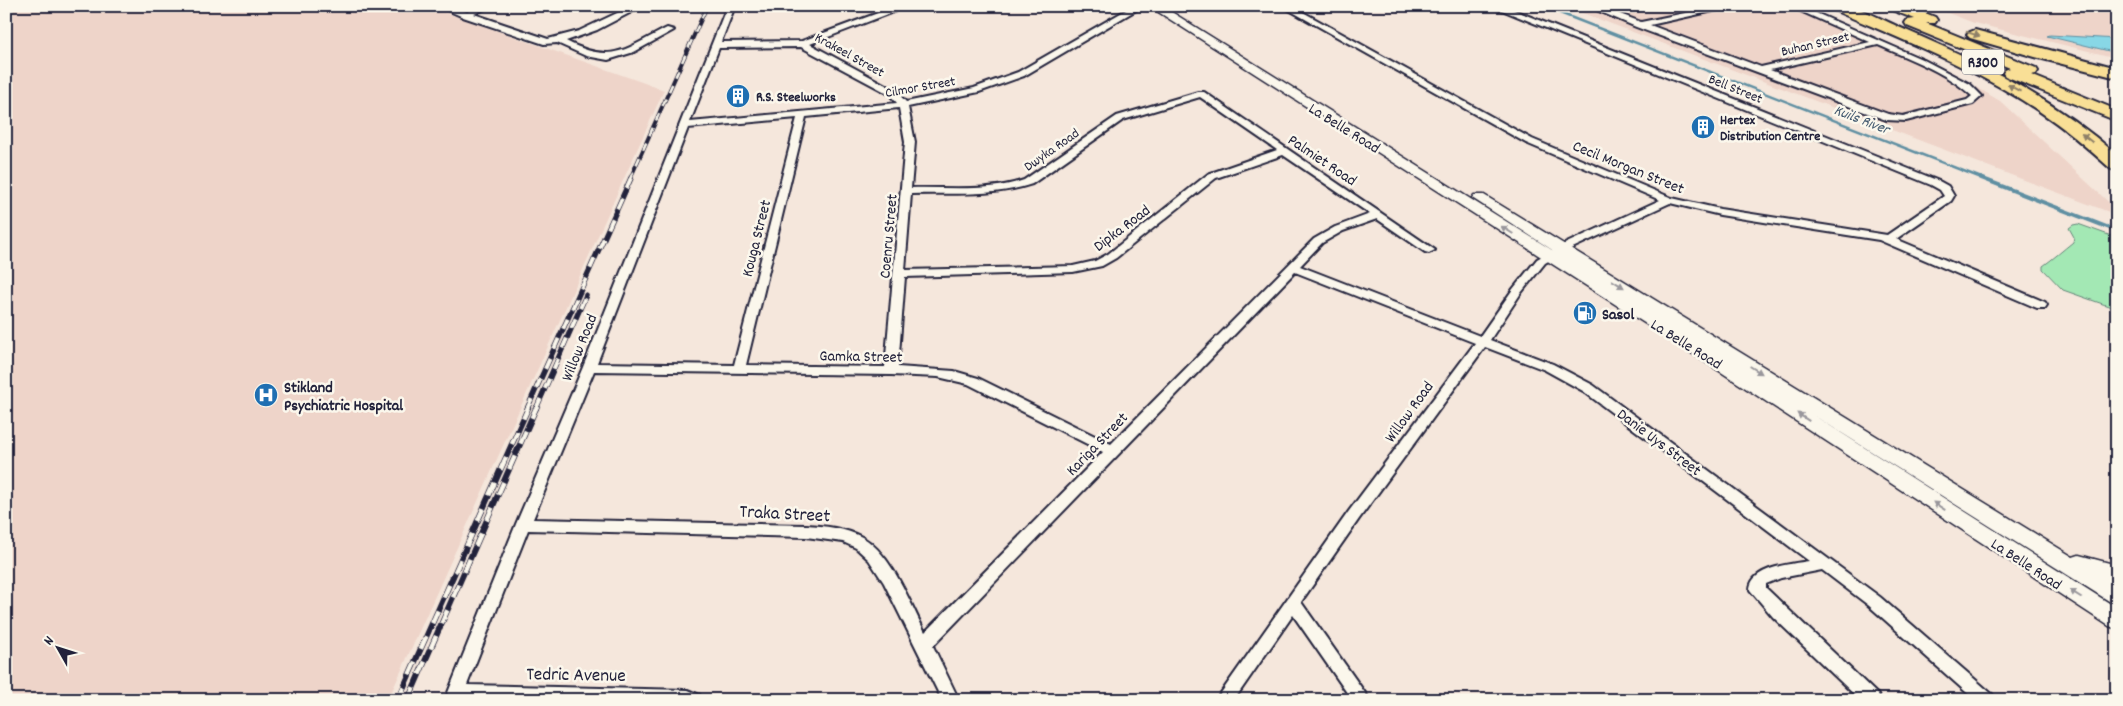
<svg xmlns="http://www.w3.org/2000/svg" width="2123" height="706" font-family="Dekko,sans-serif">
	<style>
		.built { fill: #eed4c9 }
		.green { fill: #a3e8b4; stroke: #628578 }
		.water { fill: #88d7e6; stroke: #5f8fa2 }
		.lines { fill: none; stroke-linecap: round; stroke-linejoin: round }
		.stream-far1 { stroke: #5f8fa2; stroke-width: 2.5 }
		.stream { stroke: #5f8fa2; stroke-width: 4 }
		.street-casing { stroke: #22223b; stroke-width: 4 }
		.secondary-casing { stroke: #22223b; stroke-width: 3 }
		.highway-casing { stroke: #22223b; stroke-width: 4 }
		.street { fill: #fbf7ec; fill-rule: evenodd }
		.secondary { fill: #fbf7ec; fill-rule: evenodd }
		.highway { fill: #f9df96; fill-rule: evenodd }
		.rail-far2-casing { stroke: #22223b; stroke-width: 4 }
		.rail-far1-casing { stroke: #22223b; stroke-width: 5.5 }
		.rail-casing { stroke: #22223b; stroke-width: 6 }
		.rail-far2 { stroke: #fbf7ec; stroke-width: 2.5; stroke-dasharray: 8; stroke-linecap: butt }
		.rail-far1 { stroke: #fbf7ec; stroke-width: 4; stroke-dasharray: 11; stroke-linecap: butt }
		.rail { stroke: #fbf7ec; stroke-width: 4.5; stroke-dasharray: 14; stroke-linecap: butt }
		.oneway { fill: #8e8068 }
		.oneway2 { fill: #99979c }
		.labels { text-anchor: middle; stroke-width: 5; stroke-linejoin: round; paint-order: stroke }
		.far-street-label { font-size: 14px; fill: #22223b; stroke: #fbf7ec }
		.far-poi-label { font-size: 14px; font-weight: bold; fill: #22223b; stroke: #fbf7ec; text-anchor: start }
		.shield { fill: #fbf7ec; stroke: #636270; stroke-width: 1 }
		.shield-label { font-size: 15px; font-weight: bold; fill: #22223b }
		.far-water-label { font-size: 15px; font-style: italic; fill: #41586e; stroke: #fbf7ec }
		.street-label { font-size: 16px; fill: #22223b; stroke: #fbf7ec }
		.poi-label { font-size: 16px; font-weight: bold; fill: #22223b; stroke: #fbf7ec; text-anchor: start }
		.near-street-label { font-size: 19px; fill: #22223b; stroke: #fbf7ec }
	</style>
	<rect width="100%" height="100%" fill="#f5e7dc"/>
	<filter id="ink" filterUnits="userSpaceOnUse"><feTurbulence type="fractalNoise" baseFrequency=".02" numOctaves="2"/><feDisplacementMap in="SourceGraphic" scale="10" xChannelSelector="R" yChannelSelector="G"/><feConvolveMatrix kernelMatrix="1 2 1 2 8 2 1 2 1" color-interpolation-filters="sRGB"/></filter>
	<g filter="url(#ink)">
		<path class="built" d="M6 6H427L664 90 388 700H6Z
			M1564 6H1804L1950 71 2000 101 2117 210V215Z
			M1930 6H2117V58L1974 23Z"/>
		<path class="green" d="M2078 224 2117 238V309L2063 290 2043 269V266C2054 258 2063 250 2073 242L2074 237 2069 228 2073 225Z"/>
		<path class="water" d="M2050 35 2117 39V53L2047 36Z"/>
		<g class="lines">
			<path class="stream-far1" d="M1542 6 1984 179"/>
			<path class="stream" d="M1981 178 2117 231"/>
			<g class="street-casing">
				<path id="street" d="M438 6H451L467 12 480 6H491L474 14 548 39 579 31 632 6H643L597 30 566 41C612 65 625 49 667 28L674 30 634 52 608 60 586 56 557 43 544 44 463 17Z
					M727 6H735L721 42 802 41 897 6H909L810 44 895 90 906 102 974 88 1018 72 1133 6H1143L1024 76 979 92 908 107 915 142 911 188C948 187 989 192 1024 180L1117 116 1198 92H1204L1435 250 1429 253 1425 252 1377 219 1343 231 1322 243 1300 266 1480 336 1513 289 1537 259 1558 247 1660 200 1526 143 1282 6H1292L1532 139 1672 198 1720 209 1887 235 1944 196 1940 190 1931 185 1492 6H1504L1939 181 1948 186 1954 196 1951 201 1896 239 2045 302 2047 305 2045 308H2037L1879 240 1720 215 1670 203 1566 251 1545 263 1521 293 1490 340 1553 364 1593 385 1880 597 1993 695 1995 700H1975L1868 605 1822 570 1781 578 1766 584V588L1878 695 1880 700H1860L1773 617 1750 590C1750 567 1791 564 1809 561L1583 391 1545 370 1485 347 1359 519 1301 602 1370 700H1352L1293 615 1234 700H1216L1349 511 1475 343 1295 272 933 646 959 700H942L884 583 869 560 856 548 843 542 806 537 528 530 467 685 688 690 700 695 702 700H445L516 524 583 367ZM801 47 889 94 897 103 690 122 719 48ZM1200 97 1277 150 1208 174 1108 254 1095 261 1073 266 905 270 911 194C951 193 993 197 1032 184L1123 120ZM899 108 905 142 885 367 746 365 806 117ZM797 118 734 365 597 363 688 128ZM1283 155 1370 214 1335 227 1314 239 1111 444 978 378 954 371 898 367 905 277 1073 272 1102 266 1116 258 1216 178ZM594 371 891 375 938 377 968 384 1103 452 925 632C910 603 892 554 862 537 845 528 825 526 806 525L533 519Z
					M1587 6H1599L1641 22 1719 6H1736L1650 25 1761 67 1870 42 1789 6H1800L1924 60 1970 84 1982 96 1973 104 1906 121 1886 120 1636 27ZM1878 45C1909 59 1946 72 1972 96L1967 100 1903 116 1888 114 1770 70Z"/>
			</g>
			<g class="secondary-casing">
				<path id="secondary" d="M1149 6H1162L1560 255 1472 198 1474 195H1484L2073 557 2079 555 2117 565V582L2112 581 2117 584V604L2109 601 1810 413 2117 608V629L2109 626 1721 372Z"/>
			</g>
			<g class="highway-casing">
				<path id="highway" d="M1829 6C1835 6 1842 5 1848 6 1862 8 1893 25 1908 31 1983 63 2055 100 2117 155V170L2111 169C2091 151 2071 133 2049 118 1983 71 1905 41 1831 9Z
					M1887 6H1908L1935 17 1937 20 1935 23H1926L2036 68 2038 71 2036 74 2031 75 2117 110V121L2005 76 2003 73 2005 70 2010 68 1907 26 1905 23 1907 20 1915 19 1889 9Z
					M1975 30 2117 68V78L2035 57 1970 38 1967 35 1970 32Z"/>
			</g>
			<use href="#street" class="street"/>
			<use href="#secondary" class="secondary"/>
			<use href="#highway" class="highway"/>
			<g class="rail-far2-casing">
				<path id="rail-far2" d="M630 179 707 6"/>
			</g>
			<g class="rail-far1-casing">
				<path id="rail-far1" d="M527 409 631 178
					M536 409 586 295"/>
			</g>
			<g class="rail-casing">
				<path id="rail" d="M398 700 528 408
					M408 700 536 408"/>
			</g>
			<use href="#rail-far2" class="rail-far2"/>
			<use href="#rail-far1" class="rail-far1"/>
			<use href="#rail" class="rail"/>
		</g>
		<defs><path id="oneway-solid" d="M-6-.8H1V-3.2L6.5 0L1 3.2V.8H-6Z" transform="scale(1.25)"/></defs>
		<g class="oneway">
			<use href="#oneway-solid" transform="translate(1973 34) rotate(18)"/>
			<use href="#oneway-solid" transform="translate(2014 88) rotate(-151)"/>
			<use href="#oneway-solid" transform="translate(2087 138) rotate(-141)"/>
		</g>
		<g class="oneway2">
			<use href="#oneway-solid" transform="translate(1507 230) rotate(-148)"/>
			<use href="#oneway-solid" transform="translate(1618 284) rotate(32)"/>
			<use href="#oneway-solid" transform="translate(1756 370) rotate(32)"/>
			<use href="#oneway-solid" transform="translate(1803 417) rotate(-147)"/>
			<use href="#oneway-solid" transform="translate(1939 506) rotate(-147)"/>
			<use href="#oneway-solid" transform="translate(2076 594) rotate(-148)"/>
		</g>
	</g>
	<defs>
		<g id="building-disc" transform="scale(1.25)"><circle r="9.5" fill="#1f6fb2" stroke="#fbf7ec"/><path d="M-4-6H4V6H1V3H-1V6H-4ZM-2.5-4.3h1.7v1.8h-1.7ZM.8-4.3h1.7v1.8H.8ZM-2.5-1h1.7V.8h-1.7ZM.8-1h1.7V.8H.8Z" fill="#fff"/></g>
		<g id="fuel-disc" transform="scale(1.25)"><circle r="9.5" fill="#1f6fb2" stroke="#fbf7ec"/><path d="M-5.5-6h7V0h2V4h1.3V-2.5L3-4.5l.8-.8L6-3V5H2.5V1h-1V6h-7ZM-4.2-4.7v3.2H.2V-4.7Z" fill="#fff"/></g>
		<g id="hospital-disc" transform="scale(1.25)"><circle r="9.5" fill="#1f6fb2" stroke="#fbf7ec"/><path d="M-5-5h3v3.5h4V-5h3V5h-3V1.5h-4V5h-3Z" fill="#fff"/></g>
	</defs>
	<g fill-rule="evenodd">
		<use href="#building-disc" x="738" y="96"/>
		<use href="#building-disc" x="1703" y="127"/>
		<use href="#fuel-disc" x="1585" y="313"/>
		<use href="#hospital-disc" x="266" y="395"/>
	</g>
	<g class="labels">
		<g class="far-street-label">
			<text transform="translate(1815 43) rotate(-13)" y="5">Buhan Street</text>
			<text transform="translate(850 54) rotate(29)" y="5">Krakeel Street</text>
			<text transform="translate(920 86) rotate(-10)" y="5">Cilmor Street</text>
			<text transform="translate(1736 88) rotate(22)" y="5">Bell Street</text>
			<text transform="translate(1051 149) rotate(-35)" y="5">Dwyka Road</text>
		</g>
		<g class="far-poi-label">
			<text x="756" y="101">R.S. Steelworks</text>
			<text x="1720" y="124">Hertex<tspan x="1720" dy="16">Distribution Centre</tspan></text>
		</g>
		<rect class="shield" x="1962" y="49.5" width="42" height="25" rx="4"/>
		<g class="shield-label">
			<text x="1983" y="67">R300</text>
		</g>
		<g class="far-water-label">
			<text transform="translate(1862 119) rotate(21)" y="5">Kuils River</text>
		</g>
		<g class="street-label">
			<text transform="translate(1345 127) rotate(32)" y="6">La Belle Road</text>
			<text transform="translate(1323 159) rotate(34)" y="6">Palmiet Road</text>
			<text transform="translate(1629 166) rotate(22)" y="6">Cecil Morgan Street</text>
			<text transform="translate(1121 227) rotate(-37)" y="6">Dipka Road</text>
			<text transform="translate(887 236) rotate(-85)" y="6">Coenru Street</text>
			<text transform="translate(755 238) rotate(-76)" y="6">Kouga Street</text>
			<text transform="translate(1687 343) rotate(32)" y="6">La Belle Road</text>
			<text transform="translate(578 347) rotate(-68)" y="6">Willow Road</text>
			<text transform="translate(861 355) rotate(1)" y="6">Gamka Street</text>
			<text transform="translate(1408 411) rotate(-54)" y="6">Willow Road</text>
			<text transform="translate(1660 441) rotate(37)" y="6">Danie Uys Street</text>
			<text transform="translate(1096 443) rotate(-46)" y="6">Kariga Street</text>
			<text transform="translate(2027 563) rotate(33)" y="6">La Belle Road</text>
		</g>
		<g class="poi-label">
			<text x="1602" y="319">Sasol</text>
			<text x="284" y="392">Stikland<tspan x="284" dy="18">Psychiatric Hospital</tspan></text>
		</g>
		<g class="near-street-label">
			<text transform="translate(785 512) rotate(3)" y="7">Traka Street</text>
			<text transform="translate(576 673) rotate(1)" y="7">Tedric Avenue</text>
		</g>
	</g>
	<rect width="2123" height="706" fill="none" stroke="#fbf7ec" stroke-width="25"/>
	<rect x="12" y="12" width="2098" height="681" fill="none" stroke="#22223b" stroke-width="2" filter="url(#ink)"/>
	<g transform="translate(58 648) rotate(309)" stroke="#fbf7ec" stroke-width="4" paint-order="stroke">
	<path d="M0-4L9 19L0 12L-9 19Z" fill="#22223b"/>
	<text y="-8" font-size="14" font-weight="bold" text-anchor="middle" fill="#22223b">N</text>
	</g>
</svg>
